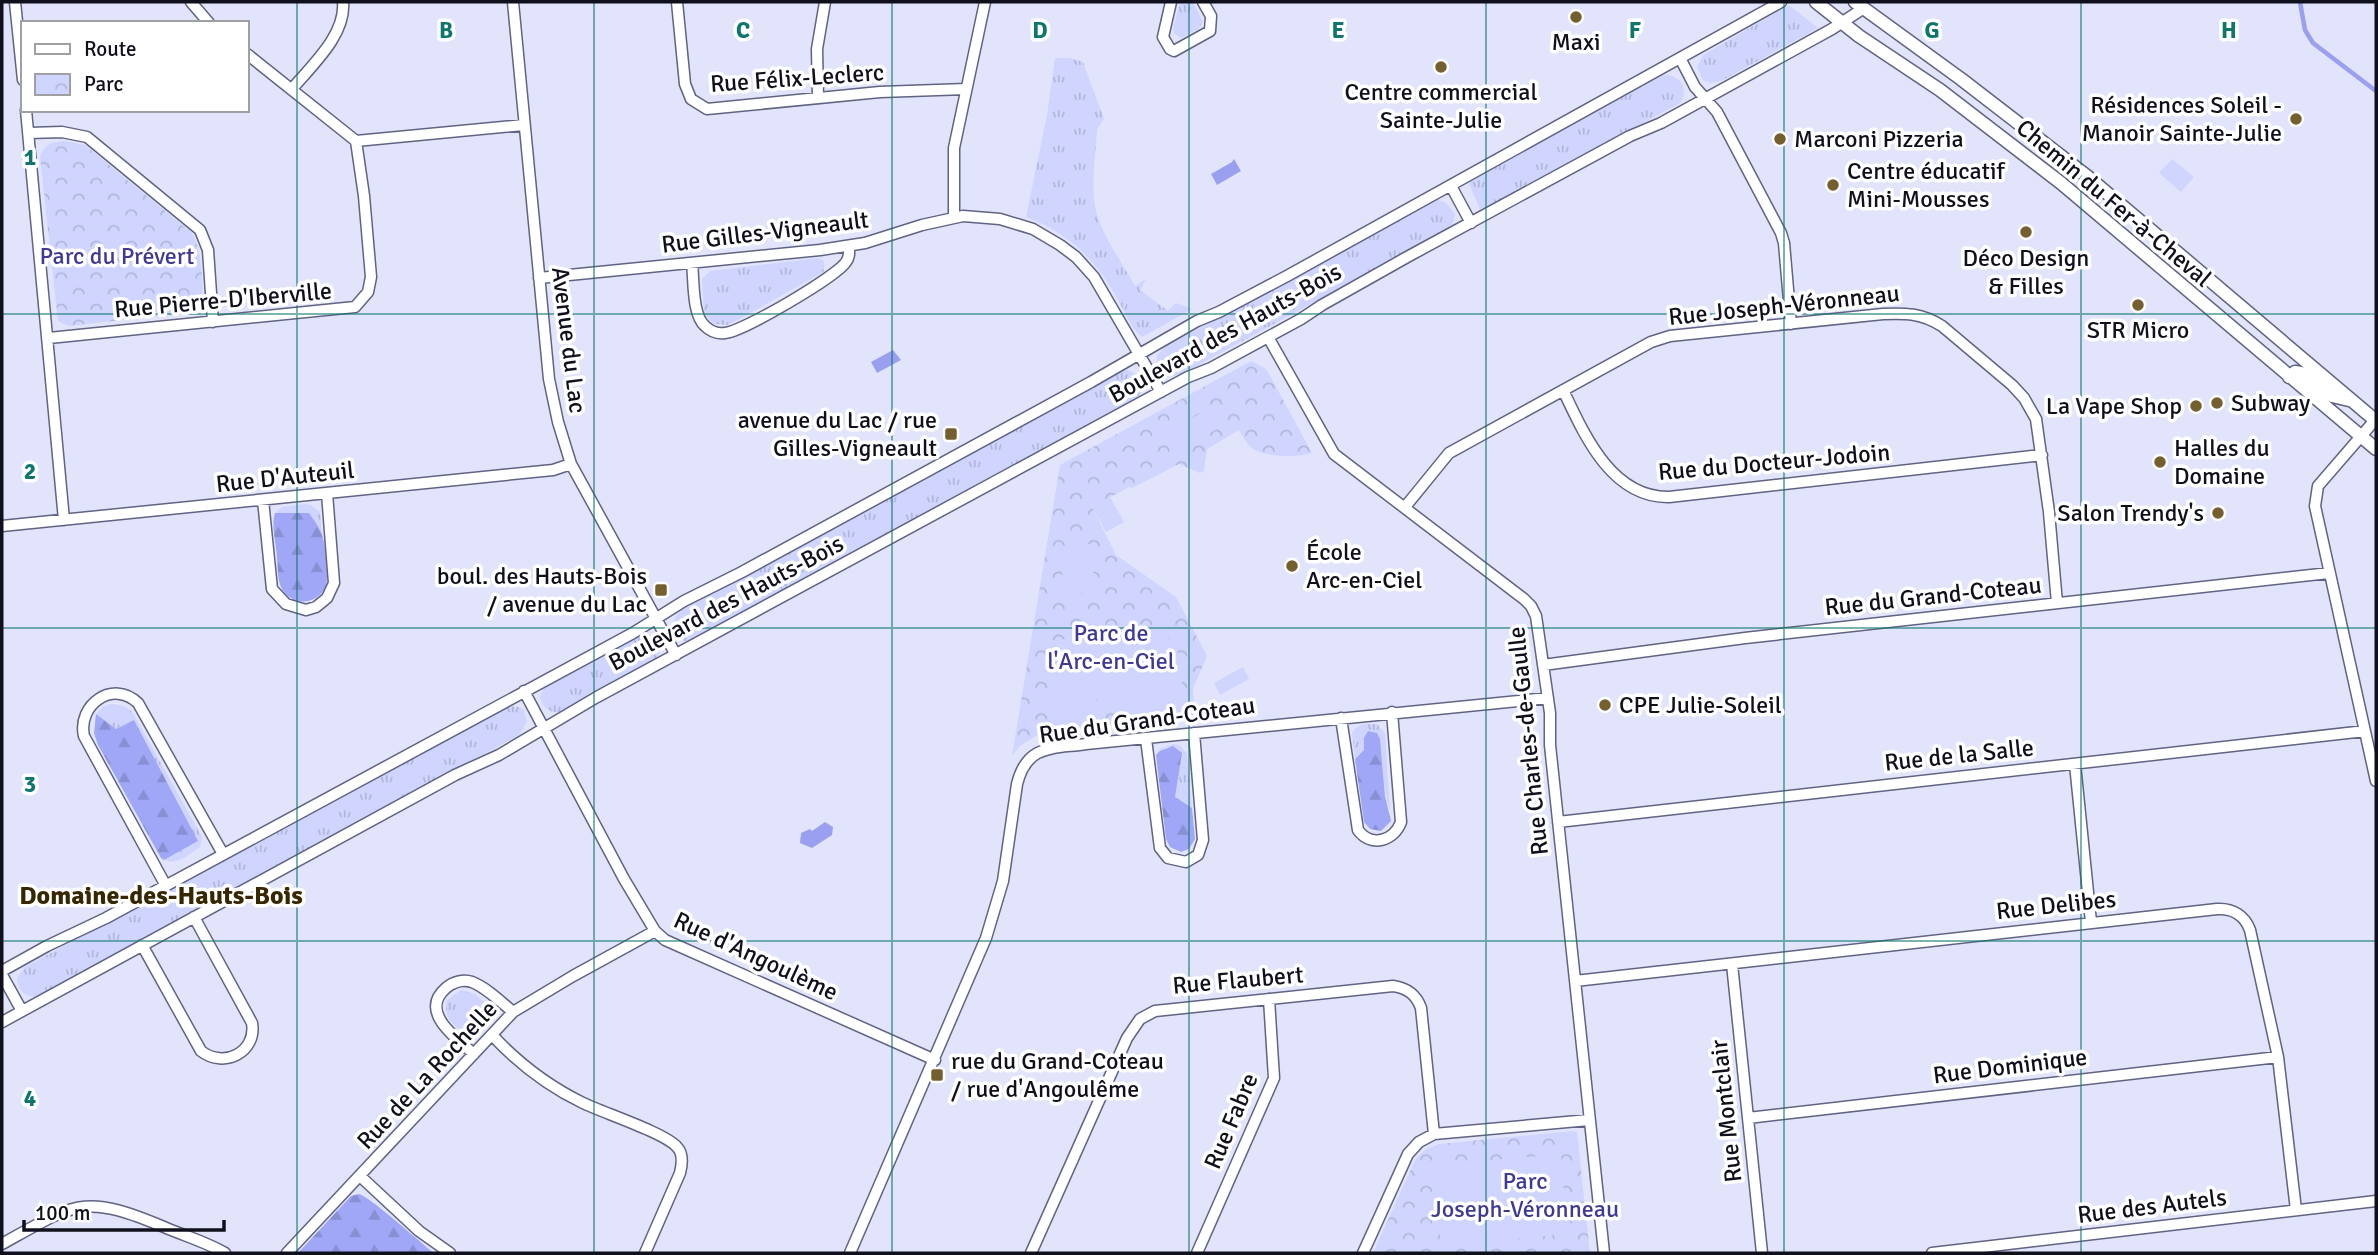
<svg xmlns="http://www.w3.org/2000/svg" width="2378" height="1255" font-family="Signika,sans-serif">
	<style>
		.grass { fill: url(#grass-tufts) }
		.forest { fill: url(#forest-firs) }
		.park { fill: url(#park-crowns) }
		.garden { fill: #d0d5ff }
		.water { fill: #9a9ff0 }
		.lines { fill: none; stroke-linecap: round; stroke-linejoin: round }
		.stream { stroke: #9a9ff0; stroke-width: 4.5 }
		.minor-casing { stroke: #606382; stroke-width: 13 }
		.tertiary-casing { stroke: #606382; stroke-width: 15 }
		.minor { stroke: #fff; stroke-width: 10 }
		.tertiary { stroke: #fff; stroke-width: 12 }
		.grid { fill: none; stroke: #0f766e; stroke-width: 2; stroke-opacity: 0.55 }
		.poi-dot { fill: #745f2e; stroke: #fff; stroke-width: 2.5 }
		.labels { text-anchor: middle; stroke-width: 7; stroke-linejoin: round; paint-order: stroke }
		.poi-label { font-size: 24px; fill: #0f101c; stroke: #fff; text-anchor: start }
		.street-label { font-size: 24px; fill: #0f101c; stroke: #fff }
		.park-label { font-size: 24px; fill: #3e3995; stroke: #fff }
		.neighbourhood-label { font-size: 26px; font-weight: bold; fill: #372700; stroke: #fff }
		.grid-label { font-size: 23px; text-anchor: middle; font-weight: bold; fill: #0f766e; stroke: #fff; stroke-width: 7; stroke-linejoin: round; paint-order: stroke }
	</style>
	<defs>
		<pattern id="grass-tufts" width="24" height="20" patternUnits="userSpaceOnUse" patternTransform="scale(1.75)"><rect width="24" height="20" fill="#d0d5ff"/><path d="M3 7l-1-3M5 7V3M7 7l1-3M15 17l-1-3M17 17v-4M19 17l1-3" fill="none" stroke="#b1b6da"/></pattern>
		<pattern id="forest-firs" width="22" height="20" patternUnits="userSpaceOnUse" patternTransform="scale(1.75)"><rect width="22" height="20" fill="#a1a7f7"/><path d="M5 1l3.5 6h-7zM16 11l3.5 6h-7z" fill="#898fd3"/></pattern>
		<pattern id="park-crowns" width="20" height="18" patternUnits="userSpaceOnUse" patternTransform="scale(1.75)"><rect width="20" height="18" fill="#d0d5ff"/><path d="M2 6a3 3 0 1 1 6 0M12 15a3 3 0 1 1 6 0" fill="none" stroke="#b1b6da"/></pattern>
	</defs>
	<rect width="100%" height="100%" fill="#e1e4fa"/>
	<path class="grass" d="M1180 2H1193L1203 22 1198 29 1181 38 1174 33 1173 29Z
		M1789 5 1818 28 1725 79C1716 83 1711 84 1703 80L1697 67 1703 55Z
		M1055 58H1070L1083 62 1104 119 1097 129C1096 153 1091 182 1095 206 1099 232 1123 263 1135 286L1146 279 1140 290 1168 311 1176 303 1192 309 1142 337C1131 329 1125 312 1118 300 1096 260 1069 233 1026 217L1047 115Z
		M1668 75C1683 78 1688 90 1680 103L1492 205 1480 209 1469 184 1473 179 1662 76Z
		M1439 200 1446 203 1455 214 1452 226 1446 230 1182 374 1167 377 1157 369V355L1168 345 1431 202Z
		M818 258 824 261V271L820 274 734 322 727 325 713 324 704 313 702 279 710 271Z
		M1128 370C1141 375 1148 388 1136 399L699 637 690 641H684C672 630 669 619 684 609L1120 371Z
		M305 504 311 505 320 512 322 533 309 513H275L282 507Z
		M643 633 653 636 660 648 658 657 653 662 560 712C549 713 543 708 540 697L545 685Z
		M110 704C120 704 126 706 133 713L202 837 200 847C189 854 177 866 164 860L198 841 125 724 116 729 96 714 103 707Z
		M507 706 519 707 524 710 527 722 519 735 38 997C26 997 18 992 17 978L25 967Z
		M1364 724H1377L1385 733 1390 810C1381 785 1385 758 1377 733L1368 731 1364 738V750L1355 759 1352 733 1357 727Z
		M1173 744 1179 745 1187 753 1192 808 1174 797 1177 773 1182 760 1178 749 1167 747 1156 755 1161 748Z
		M461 990 475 994 489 1006 490 1018 478 1033C460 1035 441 1019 447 1000Z"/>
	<path class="forest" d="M275 513H309C313 519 318 525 321 532 325 540 329 577 326 586 318 605 292 607 282 589 277 580 278 567 277 557 276 543 271 526 275 513Z
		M96 714 116 729 134 720 198 841 164 860 161 858 98 745 94 733Z
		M1368 731 1377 733 1380 739 1385 796 1391 821 1381 831 1370 829 1364 822 1355 759 1364 750V738Z
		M1173 746 1182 753 1175 797 1192 808 1195 839 1189 849 1181 852 1170 847 1166 839 1156 755 1160 751Z
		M359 1194C369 1196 421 1243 434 1253H298L351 1196Z"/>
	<path class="park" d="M64 141 85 145 192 233C201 248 208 300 197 312L68 326 58 321 40 157C44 144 52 142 64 141Z
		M1251 361 1265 368 1269 374 1312 453C1297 458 1267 457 1253 449 1247 445 1243 436 1239 430L1207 449 1204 471 1200 473 1179 464 1132 488 1129 487 1092 507 1116 555 1176 597 1207 656 1193 689 1194 715 1039 734 1020 746 1012 756 1060 465Z
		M1573 1131 1577 1132 1590 1253H1373L1415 1160 1426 1149 1440 1144Z"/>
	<path class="garden" d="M2172 159 2194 177 2181 192 2159 173Z
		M1208 409 1219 428 1176 452 1165 433Z
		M1110 497 1124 522 1106 532 1092 507Z
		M1091 544 1095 592 1064 594 1060 546Z
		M1134 624 1157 626 1164 630 1185 664V673L1177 697 1146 718 1137 719 1098 706 1096 694 1098 723 1053 727 1045 641 1090 637 1094 678C1095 649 1100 627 1134 624Z
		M1243 667 1249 679 1220 695 1214 683Z
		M1561 1154 1567 1234 1441 1245 1434 1165Z"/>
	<path class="water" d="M1234 159 1241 171 1217 185 1211 174 1232 162Z
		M893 350 901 360 877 373 871 362Z
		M825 822 833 827 832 835 812 848 800 843 801 833 810 829 812 831Z"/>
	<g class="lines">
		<path class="stream" d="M2300 2 2305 30 2313 43 2376 91"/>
		<g class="minor-casing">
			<path id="minor" d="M15 2 23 80
				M191 2 209 23
				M513 2 549 379 558 422 571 464 676 655
				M677 2 685 84 691 99 707 109 880 92 966 89
				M1171 2 1163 37 1170 49 1174 51 1210 31 1211 16 1203 2
				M247 54 356 141 524 125
				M1680 58 1695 87 1717 112 1781 233 1784 243 1791 324
				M292 89C312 65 346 35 343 2
				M818 97 817 49 825 2
				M26 110 64 520
				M29 133 62 132 87 137 200 230 208 250 213 322
				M1451 186 1471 223
				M954 218V148L985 2
				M692 263C694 280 692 315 705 326 710 331 717 334 725 333 742 332 836 277 846 262 850 257 849 252 849 246
				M539 278 820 250 865 243 922 225 963 216 1000 219 1033 229 1060 245 1076 257 1094 277 1161 392
				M1268 337 1334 454 1524 599 1531 606 1536 616 1550 713V745L1604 1253
				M49 338 355 307 368 292 371 277 364 196 356 141
				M1563 390C1584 434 1611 498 1669 497L2042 455
				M2375 420 2318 486 2315 506 2376 781
				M263 500 272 589 286 604 306 610 316 607 327 598 334 583 327 493
				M1405 507 1449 453 1651 342 1670 336 1883 314C1905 313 1922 313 1942 326L2012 385 2024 398 2036 419 2049 512 2057 603
				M2 526 553 470 571 464
				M1543 665 1745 638 2329 573
				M524 691 624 879 655 931 665 940 935 1060
				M1341 718 1358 830C1371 848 1394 841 1401 822L1392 712
				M1146 739 1160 848 1168 858 1186 862 1198 855 1203 840 1194 733
				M2075 764 2091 922
				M1558 822 2365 731
				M166 886 84 736C77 705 113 679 138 703L223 854
				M142 945 201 1051C224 1069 257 1052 252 1023L194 917
				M1732 964 1762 1253
				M2 971 47 946 106 918 633 633 684 601 742 572 1091 382 1197 321 1219 312 1287 276 1781 2
				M2 975 22 1011
				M1575 981 2217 909C2233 908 2245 916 2250 930L2278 1057 2296 1210
				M2 1022 455 775 499 755 597 697 1188 377 1211 368 1301 319 1322 305 1409 256 1630 136 1661 123 1832 29 1864 8
				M492 1035C519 1064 548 1086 583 1103 604 1113 665 1133 677 1147 684 1154 682 1165 680 1173L645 1253
				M474 1054C457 1039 418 1012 446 988 453 982 463 979 472 982 487 988 501 1002 513 1012
				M1748 1118 2278 1057
				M361 1177 419 1231 450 1253
				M2 1244C76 1203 83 1193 164 1227 185 1236 206 1242 225 1253
				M287 1253 513 1012 573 976 655 931
				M850 1253 986 938 1003 881 1017 784C1027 744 1052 749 1086 744L1548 698
				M1031 1253 1127 1038 1140 1019 1155 1011 1393 986C1407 988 1416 994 1421 1008L1434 1134
				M1197 1253 1274 1078 1269 999
				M1363 1253 1408 1154 1419 1142 1434 1134 1589 1120
				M1932 1253 2376 1201"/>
		</g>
		<g class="tertiary-casing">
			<path id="tertiary" d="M1816 2 1859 36 1940 90 2061 183 2376 449
				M1855 2 1961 79 2088 177 2376 421
				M2289 377 2295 372 2301 373 2332 396 2349 400"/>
		</g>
		<use href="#minor" class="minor"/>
		<use href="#tertiary" class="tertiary"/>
	</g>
	<path class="grid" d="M297 2V1253M594 2V1253M892 2V1253M1189 2V1253M1486 2V1253M1784 2V1253M2081 2V1253M2 314H2376M2 628H2376M2 941H2376"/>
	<g class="poi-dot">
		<circle cx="1576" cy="17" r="7"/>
		<circle cx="1441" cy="67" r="7"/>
		<circle cx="2296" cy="119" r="7"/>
		<circle cx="1780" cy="139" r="7"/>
		<circle cx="1833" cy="185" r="7"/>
		<circle cx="2026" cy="232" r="7"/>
		<circle cx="2138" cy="305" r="7"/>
		<circle cx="2217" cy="403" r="7"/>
		<circle cx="2196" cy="406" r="7"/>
		<rect x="944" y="427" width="14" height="14" rx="3.5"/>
		<circle cx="2160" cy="462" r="7"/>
		<circle cx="2218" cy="513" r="7"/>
		<circle cx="1292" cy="566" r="7"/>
		<rect x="654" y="583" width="14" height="14" rx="3.5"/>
		<circle cx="1605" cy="705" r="7"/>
		<rect x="930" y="1068" width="14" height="14" rx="3.5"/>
	</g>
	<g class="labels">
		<g class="poi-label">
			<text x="1576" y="50" text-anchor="middle">Maxi</text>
			<text x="1441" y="100" text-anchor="middle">Centre commercial<tspan x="1441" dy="28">Sainte-Julie</tspan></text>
			<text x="2282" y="113" text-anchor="end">Résidences Soleil -<tspan x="2282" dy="28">Manoir Sainte-Julie</tspan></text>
			<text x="1794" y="147">Marconi Pizzeria</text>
			<text x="1847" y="179">Centre éducatif<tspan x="1847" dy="28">Mini-Mousses</tspan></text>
			<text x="2026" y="266" text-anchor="middle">Déco Design<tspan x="2026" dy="28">&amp; Filles</tspan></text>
			<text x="2138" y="338" text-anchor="middle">STR Micro</text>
			<text x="2231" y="411">Subway</text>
			<text x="2182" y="414" text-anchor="end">La Vape Shop</text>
			<text x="937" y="428" text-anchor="end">avenue du Lac / rue<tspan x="937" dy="28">Gilles-Vigneault</tspan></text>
			<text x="2174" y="456">Halles du<tspan x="2174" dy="28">Domaine</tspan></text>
			<text x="2204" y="521" text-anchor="end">Salon Trendy's</text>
			<text x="1306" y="560">École<tspan x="1306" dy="28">Arc-en-Ciel</tspan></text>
			<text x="647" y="584" text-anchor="end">boul. des Hauts-Bois<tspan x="647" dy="28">/ avenue du Lac</tspan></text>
			<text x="1619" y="713">CPE Julie-Soleil</text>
			<text x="951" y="1069">rue du Grand-Coteau<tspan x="951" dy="28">/ rue d'Angoulême</tspan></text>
		</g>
		<g class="street-label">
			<text transform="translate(797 78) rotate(-4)" y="8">Rue Félix-Leclerc</text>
			<text transform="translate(2114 203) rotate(40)" y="8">Chemin du Fer-à-Cheval</text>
			<text transform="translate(765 232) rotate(-7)" y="8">Rue Gilles-Vigneault</text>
			<text transform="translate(223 300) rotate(-5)" y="8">Rue Pierre-D'Iberville</text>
			<text transform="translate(1784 305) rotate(-6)" y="8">Rue Joseph-Véronneau</text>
			<text transform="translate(1225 333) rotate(-29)" y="8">Boulevard des Hauts-Bois</text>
			<text transform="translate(569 340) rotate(83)" y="8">Avenue du Lac</text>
			<text transform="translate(1774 462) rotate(-5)" y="8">Rue du Docteur-Jodoin</text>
			<text transform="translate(285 477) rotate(-6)" y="8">Rue D'Auteuil</text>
			<text transform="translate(1933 596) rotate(-6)" y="8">Rue du Grand-Coteau</text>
			<text transform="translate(726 603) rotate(-28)" y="8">Boulevard des Hauts-Bois</text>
			<text transform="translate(1147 720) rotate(-8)" y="8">Rue du Grand-Coteau</text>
			<text transform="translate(1528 741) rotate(-96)" y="8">Rue Charles-de-Gaulle</text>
			<text transform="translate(1959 755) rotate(-6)" y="8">Rue de la Salle</text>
			<text transform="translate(2056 905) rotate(-6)" y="8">Rue Delibes</text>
			<text transform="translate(756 956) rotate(25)" y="8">Rue d'Angoulème</text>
			<text transform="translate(1238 980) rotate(-5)" y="8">Rue Flaubert</text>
			<text transform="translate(2010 1066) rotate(-7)" y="8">Rue Dominique</text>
			<text transform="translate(427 1075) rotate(-47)" y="8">Rue de La Rochelle</text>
			<text transform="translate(1726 1111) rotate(-96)" y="8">Rue Montclair</text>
			<text transform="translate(1231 1121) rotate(-67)" y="8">Rue Fabre</text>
			<text transform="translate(2152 1206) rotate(-7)" y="8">Rue des Autels</text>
		</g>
		<g class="park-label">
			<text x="117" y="264">Parc du Prévert</text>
			<text x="1111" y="641">Parc de<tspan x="1111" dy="28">l'Arc-en-Ciel</tspan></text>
			<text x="1525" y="1189">Parc<tspan x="1525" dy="28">Joseph-Véronneau</tspan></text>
		</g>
		<g class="neighbourhood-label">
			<text x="161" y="904">Domaine-des-Hauts-Bois</text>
		</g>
	</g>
	<g class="grid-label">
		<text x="446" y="38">B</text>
		<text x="743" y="38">C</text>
		<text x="1040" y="38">D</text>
		<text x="1338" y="38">E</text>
		<text x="1635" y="38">F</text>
		<text x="1932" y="38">G</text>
		<text x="2229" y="38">H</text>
		<text x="30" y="165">1</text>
		<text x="30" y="479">2</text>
		<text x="30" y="792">3</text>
		<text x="30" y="1106">4</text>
	</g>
	<rect width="2378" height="1255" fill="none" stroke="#0f101c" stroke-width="7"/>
	<rect x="21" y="21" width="228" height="91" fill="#ffffff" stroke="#9f9fa4" stroke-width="2"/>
	<rect x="35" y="44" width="35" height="10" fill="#ffffff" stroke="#9f9fa4" stroke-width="2"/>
	<text x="84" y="56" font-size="21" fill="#0f101c">Route</text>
	<rect x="35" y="74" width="35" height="21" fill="url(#park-crowns)" stroke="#9f9fa4" stroke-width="2"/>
	<text x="84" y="91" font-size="21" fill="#0f101c">Parc</text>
	<path d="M24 1220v10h200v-10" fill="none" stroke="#0f101c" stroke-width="3.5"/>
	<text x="35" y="1220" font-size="21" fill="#0f101c" stroke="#ffffff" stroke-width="5" paint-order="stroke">100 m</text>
</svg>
